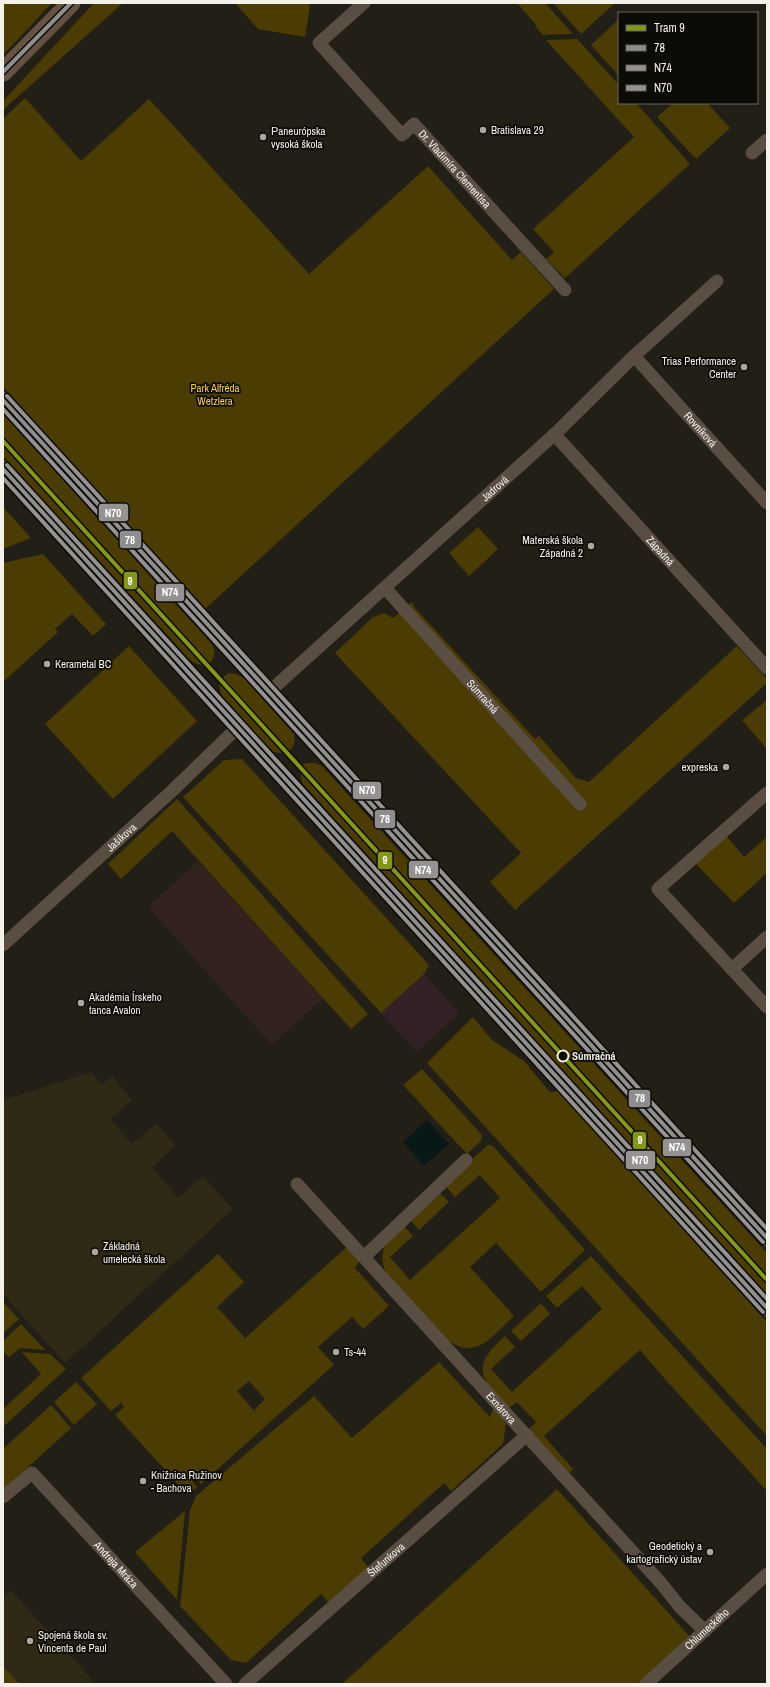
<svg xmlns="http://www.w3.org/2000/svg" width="770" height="1687" font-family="'Archivo Narrow',sans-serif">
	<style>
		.commercial { fill: #332225 }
		.industrial { fill: #33231f }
		.built { fill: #2f2915 }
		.green { fill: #4b3c03; fill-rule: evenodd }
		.water { fill: #071817 }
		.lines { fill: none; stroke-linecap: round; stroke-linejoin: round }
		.minor { stroke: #5a4d41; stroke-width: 13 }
		.tertiary { stroke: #5a4d41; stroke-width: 17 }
		.secondary { stroke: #655243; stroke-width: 19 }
		.bus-1-casing { stroke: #0d0b06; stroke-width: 7 }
		.bus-2-casing { stroke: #0d0b06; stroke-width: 7 }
		.bus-3-casing { stroke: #0d0b06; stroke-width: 7 }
		.bus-1 { stroke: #8e8e8e; stroke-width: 4 }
		.bus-2 { stroke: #959291; stroke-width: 4 }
		.bus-3 { stroke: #959291; stroke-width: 4 }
		.tram-1-casing { stroke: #0d0b06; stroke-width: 7 }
		.tram-1 { stroke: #849717; stroke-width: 4 }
		.poi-dot { fill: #aaa89f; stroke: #0d0b06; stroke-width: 1.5 }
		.stop-dot { fill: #0d0b06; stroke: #f4f1e8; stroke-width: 2 }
		.labels { text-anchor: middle; stroke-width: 3.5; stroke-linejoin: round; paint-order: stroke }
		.poi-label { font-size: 11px; fill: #f4f1e8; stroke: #0d0b06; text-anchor: start }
		.street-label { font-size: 11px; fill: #f4f1e8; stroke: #0d0b06 }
		.park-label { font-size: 11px; fill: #f6ce40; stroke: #0d0b06 }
		.stop-label { font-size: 11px; font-weight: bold; fill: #f4f1e8; stroke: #0d0b06; text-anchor: start }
		.line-badge { stroke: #0d0b06; stroke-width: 1.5 }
		.badge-label { font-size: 11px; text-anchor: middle; font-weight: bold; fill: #fff }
	</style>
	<rect width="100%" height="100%" fill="#221f17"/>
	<path class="commercial" d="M424 974 459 1013 417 1052 381 1013Z"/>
	<path class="industrial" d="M198 861 323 998 272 1045 148 907Z"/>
	<path class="built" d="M91 1072 102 1084 112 1076 132 1100 110 1119 132 1144 156 1124 176 1146 152 1167 178 1198 203 1176 233 1209 65 1363 3 1294V1100Z
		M11 1590 96 1684H3V1598Z"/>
	<path class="green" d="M3 3H52L3 55Z
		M94 3H123L3 110V101Z
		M235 3H308L310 6 305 37 258 29Z
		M517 3H545L573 34 543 35 535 26 536 25Z
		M553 3H615L581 34Z
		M619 19V76L591 45Z
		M577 39 619 85V103H636L690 164 565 278 546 259 554 252 533 229 634 137 546 40Z
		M25 98 81 161 149 99 309 274 428 166 512 260 521 252 554 289 205 609 3 387V119Z
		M673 103H707L730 128 696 159 657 117Z
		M3 414 210 642C216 649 215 655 211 662 201 666 197 666 189 659L3 456Z
		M3 507 31 538 3 549Z
		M478 527 498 549 469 576 449 553Z
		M43 554 106 624 93 636 72 614 55 629 58 632 3 682V563Z
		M412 602 415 608 535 739 539 736 576 778 589 782 737 646 767 679V683L515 910 490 882 521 853 335 653 372 618 384 613 393 618Z
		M129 646 197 721 113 799 45 724Z
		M229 673 236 674 244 678 294 734C297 749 287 756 273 752L222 696C217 685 219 678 229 673Z
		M767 700V749L742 720Z
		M242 759 429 965 424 974 381 1013 183 797 224 760Z
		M308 763H316L322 766 767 1253V1295L302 783 300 770 303 764Z
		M177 799 368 1014 351 1029 172 831 121 879 108 864Z
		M724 833 744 857 767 837V873L734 903 693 861Z
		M473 1017 492 1040 524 1061 550 1092 558 1091 767 1322V1436L427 1063Z
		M422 1069 482 1135 481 1141 467 1154 403 1085Z
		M488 1145 493 1146 585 1250 541 1292 496 1243 470 1267 514 1316C492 1336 477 1361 447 1340L386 1273C376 1249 388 1242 403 1225L413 1236 390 1257 410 1280 500 1198 480 1175 455 1197 444 1184Z
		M439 1192 449 1202 419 1230 409 1219Z
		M348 1246 360 1259 355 1268 389 1306 363 1329 352 1317 318 1347 334 1365 201 1484 195 1478 192 1481 197 1487 188 1495 115 1415 124 1407 121 1403 111 1411 81 1378 218 1254 244 1282 217 1307 245 1338ZM249 1381 265 1399 254 1410 260 1418 237 1391Z
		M591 1256 767 1449V1491L665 1379 640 1350 544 1436 573 1469 569 1474 528 1430 536 1422 517 1402 509 1408C481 1378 469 1368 505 1336L515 1347 491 1369 512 1392 602 1309 582 1286 557 1308 546 1296Z
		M3 1302 19 1319 3 1333Z
		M541 1303 550 1314 521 1341 511 1331Z
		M21 1324 45 1350 20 1348 9 1357 3 1351V1341Z
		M22 1352 50 1354 66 1369 3 1427V1409L41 1374Z
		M439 1362 490 1417 494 1406 506 1424 503 1444 451 1491 444 1483 361 1558 368 1567 329 1603 321 1594 246 1663 231 1660 180 1606 190 1511 196 1496 314 1396 352 1438Z
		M76 1382 97 1404 74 1425 54 1402Z
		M51 1405 71 1428 3 1490V1449Z
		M557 1489 691 1638 640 1684H342Z
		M185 1511 177 1600 135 1552Z
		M3 1666 19 1684H3Z"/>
	<path class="water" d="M427 1120 449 1144 424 1166 403 1142Z"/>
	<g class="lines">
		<g class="minor">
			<path id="s1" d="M364 3 319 43 402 135 414 124 565 290"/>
			<path d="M752 153 767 140"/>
			<path id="s2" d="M634 356 767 503"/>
			<path id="s3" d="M554 434 767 668"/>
			<path id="s4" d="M385 588 580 804"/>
			<path id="s5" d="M269 692 556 433 634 356 717 281"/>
			<path d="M767 793 658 889 767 1007"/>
			<path id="s6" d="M3 945 173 790 238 727"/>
			<path d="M732 969 767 937"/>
			<path id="s7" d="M297 1184 661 1583 680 1607 705 1631"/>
			<path d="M364 1257 466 1160"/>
			<path id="s8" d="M3 1497 32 1473 226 1684"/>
			<path id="s9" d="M245 1684 527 1435"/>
			<path id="s10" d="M646 1684 767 1574"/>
		</g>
		<path class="tertiary" d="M3 400 767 1238
			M3 469 767 1308"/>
		<path class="secondary" d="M3 72 71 3"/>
		<g class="bus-1-casing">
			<path id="bus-1" d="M3 72 71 3
				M3 400 767 1238
				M3 469 767 1308"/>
		</g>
		<g class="bus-2-casing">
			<path id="bus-2" d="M3 409 763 1242
				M3 478 763 1312"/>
		</g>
		<g class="bus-3-casing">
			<path id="bus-3" d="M7 396 767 1229
				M7 465 767 1299"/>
		</g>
		<use href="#bus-1" class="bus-1"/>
		<use href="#bus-2" class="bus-2"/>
		<use href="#bus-3" class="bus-3"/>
		<g class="tram-1-casing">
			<path id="tram-1" d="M3 441 767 1280"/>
		</g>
		<use href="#tram-1" class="tram-1"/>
	</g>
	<g class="poi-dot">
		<circle cx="483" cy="130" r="4"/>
		<circle cx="263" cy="137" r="4"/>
		<circle cx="744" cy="367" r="4"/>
		<circle cx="591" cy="546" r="4"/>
		<circle cx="47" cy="664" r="4"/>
		<circle cx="726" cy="767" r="4"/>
		<circle cx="81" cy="1003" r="4"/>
		<circle cx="95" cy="1252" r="4"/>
		<circle cx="336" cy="1352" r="4"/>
		<circle cx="143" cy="1481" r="4"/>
		<circle cx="710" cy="1552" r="4"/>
		<circle cx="30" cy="1641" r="4"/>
	</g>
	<circle class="stop-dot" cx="563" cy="1056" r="5.5"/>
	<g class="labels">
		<g class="poi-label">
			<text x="491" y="134">Bratislava 29</text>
			<text x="271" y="135">Рaneurópska<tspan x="271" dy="13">vysoká škola</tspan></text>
			<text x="736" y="365" text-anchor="end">Trias Performance<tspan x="736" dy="13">Center</tspan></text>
			<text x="583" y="544" text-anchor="end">Materská škola<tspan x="583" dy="13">Západná 2</tspan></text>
			<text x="55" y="668">Kerametal BC</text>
			<text x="718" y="771" text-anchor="end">expreska</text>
			<text x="89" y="1001">Akadémia Írskeho<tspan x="89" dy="13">tanca Avalon</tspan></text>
			<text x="103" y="1250">Základná<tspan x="103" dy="13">umelecká škola</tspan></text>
			<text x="344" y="1356">Ts-44</text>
			<text x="151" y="1479">Knižnica Ružinov<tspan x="151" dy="13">- Bachova</tspan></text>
			<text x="702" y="1550" text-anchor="end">Geodetický a<tspan x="702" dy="13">kartografický ústav</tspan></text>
			<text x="38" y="1639">Spojená škola sv.<tspan x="38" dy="13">Vincenta de Paul</tspan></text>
		</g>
		<g class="street-label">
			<text dy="4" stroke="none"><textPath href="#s1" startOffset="261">Dr. Vladimíra Clementisa</textPath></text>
			<text dy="4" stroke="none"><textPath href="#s2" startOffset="99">Rovníková</textPath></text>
			<text dy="4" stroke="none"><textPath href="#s5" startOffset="304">Jadrová</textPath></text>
			<text dy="4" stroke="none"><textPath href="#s3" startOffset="158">Západná</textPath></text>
			<text dy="4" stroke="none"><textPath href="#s4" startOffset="146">Súmračná</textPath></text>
			<text dy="4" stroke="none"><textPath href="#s6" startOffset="160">Jašíkova</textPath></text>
			<text dy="4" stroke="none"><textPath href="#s7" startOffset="303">Exnárova</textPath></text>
			<text dy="4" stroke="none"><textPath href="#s9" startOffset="188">Štefunkova</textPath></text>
			<text dy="4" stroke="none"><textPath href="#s8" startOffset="162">Andreja Mráza</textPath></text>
			<text dy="4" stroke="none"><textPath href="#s10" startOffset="82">Chlumeckého</textPath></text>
		</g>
		<g class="park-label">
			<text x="215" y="392">Park Alfréda<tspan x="215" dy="13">Wetzlera</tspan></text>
		</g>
		<g class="stop-label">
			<text x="572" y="1060">Súmračná</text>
		</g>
	</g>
	<g class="line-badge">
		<rect x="98" y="503" width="31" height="19" rx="4" fill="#959291"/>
		<rect x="119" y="530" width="23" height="19" rx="4" fill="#8e8e8e"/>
		<rect x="123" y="571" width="15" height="19" rx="4" fill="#849717"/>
		<rect x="155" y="583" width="30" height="19" rx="4" fill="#959291"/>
		<rect x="352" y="781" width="30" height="19" rx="4" fill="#959291"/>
		<rect x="374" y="809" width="22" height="20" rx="4" fill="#8e8e8e"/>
		<rect x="377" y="851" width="16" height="19" rx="4" fill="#849717"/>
		<rect x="408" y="860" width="31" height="19" rx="4" fill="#959291"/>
		<rect x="628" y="1089" width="23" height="19" rx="4" fill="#8e8e8e"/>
		<rect x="632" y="1131" width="15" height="19" rx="4" fill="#849717"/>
		<rect x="662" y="1138" width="30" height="19" rx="4" fill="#959291"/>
		<rect x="625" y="1150" width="31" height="20" rx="4" fill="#959291"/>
	</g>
	<g class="badge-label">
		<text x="113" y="517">N70</text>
		<text x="130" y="544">78</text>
		<text x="130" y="585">9</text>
		<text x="170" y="596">N74</text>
		<text x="367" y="794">N70</text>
		<text x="385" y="823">78</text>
		<text x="385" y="864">9</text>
		<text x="423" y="874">N74</text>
		<text x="640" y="1102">78</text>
		<text x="640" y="1144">9</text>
		<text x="677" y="1151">N74</text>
		<text x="640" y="1164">N70</text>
	</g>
	<rect width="770" height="1687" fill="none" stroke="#f4f1e8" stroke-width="8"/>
	<rect x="618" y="12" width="140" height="92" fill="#0d0b06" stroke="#696760"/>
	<rect x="626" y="25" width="20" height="6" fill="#849717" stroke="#696760"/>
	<text x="654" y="32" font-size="12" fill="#f4f1e8">Tram 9</text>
	<rect x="626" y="45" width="20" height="6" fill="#8e8e8e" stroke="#696760"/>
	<text x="654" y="52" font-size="12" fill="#f4f1e8">78</text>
	<rect x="626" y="65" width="20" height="6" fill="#959291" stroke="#696760"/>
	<text x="654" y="72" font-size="12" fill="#f4f1e8">N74</text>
	<rect x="626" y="85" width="20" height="6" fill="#959291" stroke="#696760"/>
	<text x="654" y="92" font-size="12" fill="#f4f1e8">N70</text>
</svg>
